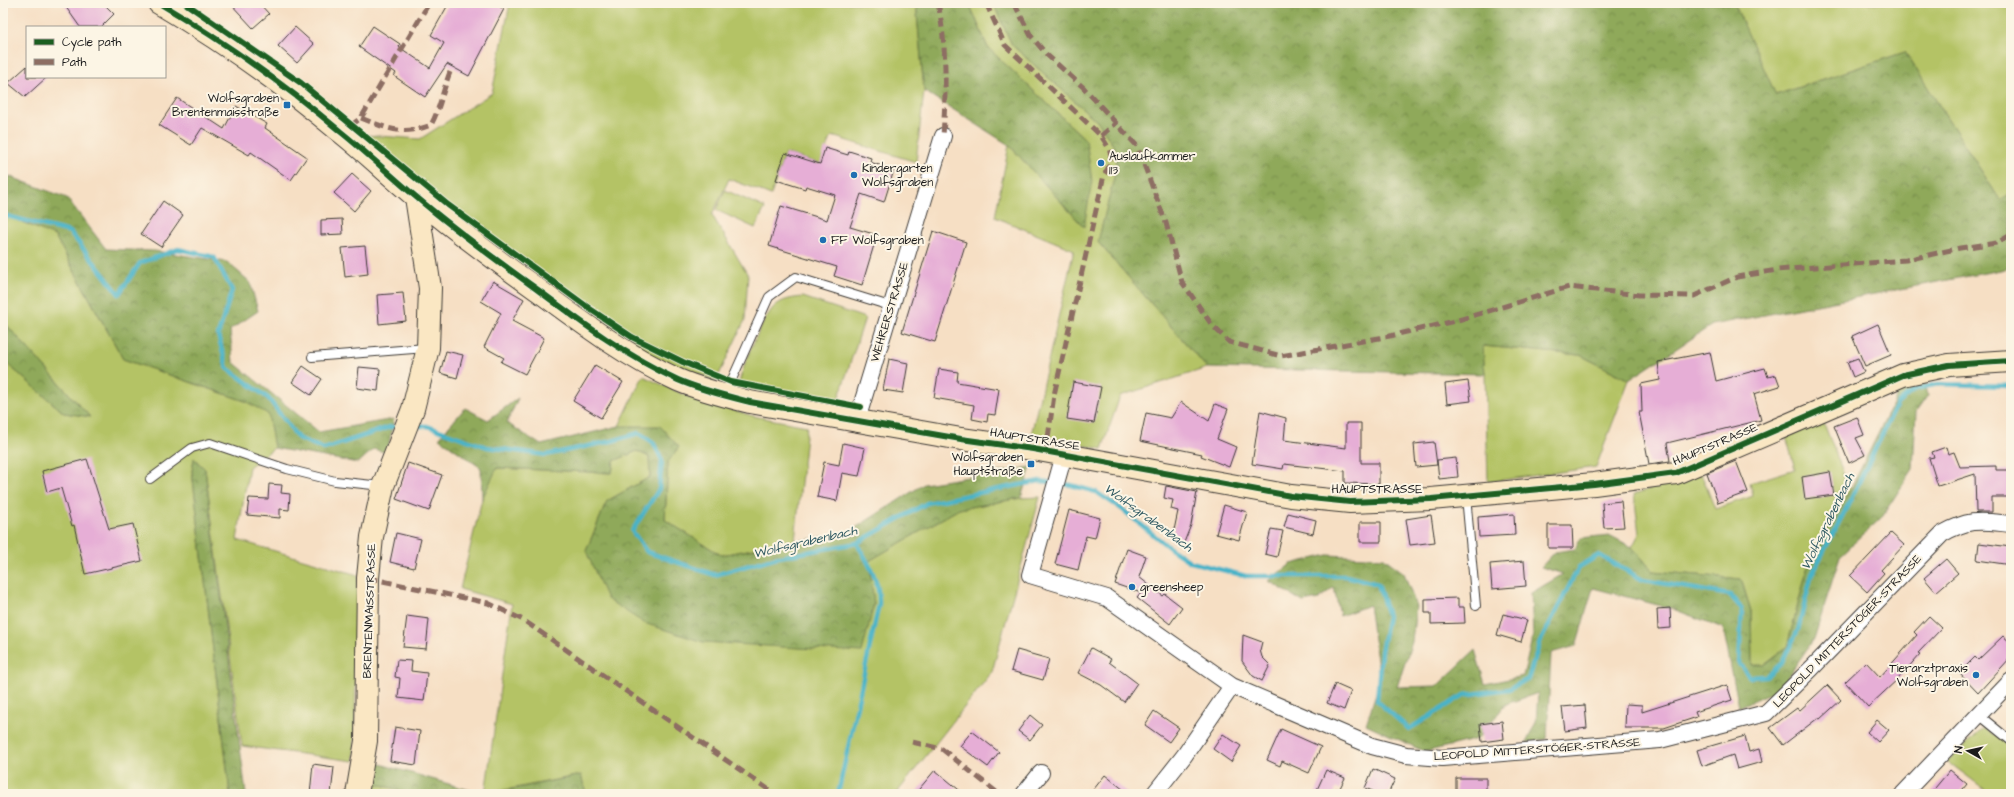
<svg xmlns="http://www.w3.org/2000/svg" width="2014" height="797" font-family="'Architects Daughter',sans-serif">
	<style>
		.green { fill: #b4c365; stroke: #687040 }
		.forest { fill: url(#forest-crowns); stroke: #56623b }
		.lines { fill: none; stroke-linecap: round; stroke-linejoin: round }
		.stream { stroke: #4ab3c8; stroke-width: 4.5 }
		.building { fill: #e6aed6 }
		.lane-casing { stroke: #3d3935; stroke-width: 10 }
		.street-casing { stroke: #3d3935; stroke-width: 18 }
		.secondary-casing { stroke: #3d3935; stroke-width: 24 }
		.lane { stroke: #fff; stroke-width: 8 }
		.street { stroke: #fff; stroke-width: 16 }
		.secondary { stroke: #fae7c3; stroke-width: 22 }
		.quiet { stroke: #8d6e63; stroke-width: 5; stroke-dasharray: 10 5; stroke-linecap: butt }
		.cycleway-casing { stroke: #fcf5e5; stroke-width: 8 }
		.cycleway { stroke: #1b5e20; stroke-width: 6 }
		.poi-dot { fill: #1f6fb2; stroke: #fcf5e5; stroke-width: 1.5 }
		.labels { text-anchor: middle; stroke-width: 4; stroke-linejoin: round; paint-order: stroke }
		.poi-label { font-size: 12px; fill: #1c1c1c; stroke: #fcf5e5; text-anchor: start }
		.street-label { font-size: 12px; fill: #1c1c1c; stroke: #fcf5e5 }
		.water-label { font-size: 13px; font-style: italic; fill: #2e5861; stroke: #fcf5e5 }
	</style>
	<defs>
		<pattern id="forest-crowns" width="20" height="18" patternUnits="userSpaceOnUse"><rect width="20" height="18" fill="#8fa95a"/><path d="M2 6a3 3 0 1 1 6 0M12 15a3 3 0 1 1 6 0" fill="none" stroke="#74894a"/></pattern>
	</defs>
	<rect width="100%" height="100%" fill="#fcf5e5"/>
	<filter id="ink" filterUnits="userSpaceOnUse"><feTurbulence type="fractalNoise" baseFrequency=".025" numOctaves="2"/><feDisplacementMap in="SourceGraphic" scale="8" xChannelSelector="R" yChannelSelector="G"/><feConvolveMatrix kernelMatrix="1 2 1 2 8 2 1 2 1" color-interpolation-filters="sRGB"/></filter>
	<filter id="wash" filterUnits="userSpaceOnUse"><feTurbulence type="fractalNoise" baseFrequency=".012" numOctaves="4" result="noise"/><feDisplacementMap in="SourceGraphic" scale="16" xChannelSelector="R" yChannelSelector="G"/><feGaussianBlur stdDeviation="0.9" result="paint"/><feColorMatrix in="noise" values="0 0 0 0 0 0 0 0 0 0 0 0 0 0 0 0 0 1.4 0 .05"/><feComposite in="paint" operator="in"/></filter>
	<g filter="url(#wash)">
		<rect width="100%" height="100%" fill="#f6dfc4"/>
		<path class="green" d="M510 3H916L924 91 916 162 832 136 820 164 785 153 771 195 729 179 712 215 748 275 745 320 716 381 654 357 597 320 410 180 365 135 420 139 492 93Z
			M969 3H993L1012 45 1099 123 1116 150 1117 166 1098 242 1207 368 1120 396 1102 449 1031 435 1074 250 995 217 1009 145 1083 226 1086 140 988 48Z
			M1734 3H2011V193L2000 200 1905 52 1775 95Z
			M725 190 765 208 755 228 716 210Z
			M3 214 55 236 123 359 245 401 269 414 274 448 249 467 237 540 358 575 354 761 242 746 205 469 194 458 192 471 230 794H3V360L64 413 89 416 3 321Z
			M803 297 865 318 836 406 747 391 739 384C741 369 764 314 776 305 784 299 793 298 803 297Z
			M1482 346 1580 355 1629 380 1596 467 1488 482 1485 374Z
			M643 376 689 397 753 416 807 426 795 541 721 555 665 520 668 462 619 426Z
			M1823 421 1850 490 1810 558 1787 647 1764 665 1752 666 1751 611 1741 579 1653 571 1632 547 1639 534 1634 494 1701 473 1715 509 1753 496 1750 483 1795 469 1786 436Z
			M637 451 649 457 650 477 607 501 586 551 874 604 868 561 959 509 1021 498 1040 497 992 672 896 794H586L581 775 485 794 512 604 460 589 482 499 496 468 612 473 614 461Z
			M1984 728 2011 746V794H1991L1947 761Z
			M371 782 412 794H368Z"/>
		<path class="forest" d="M916 3H969L988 48 1086 140 1092 181 1084 227 1009 145 924 91Z
			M993 3H1734L1776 95 1905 52 2000 200 2011 193V268L1712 325 1629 380 1580 355 1483 346 1485 374 1207 368 1098 242 1117 166 1116 150 1099 123 1012 45Z
			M3 174 67 198 106 249 155 251 227 262 250 282 258 311 230 330 233 362 319 432 394 419 387 453 374 449 358 463 274 448 268 414 245 401 123 359 55 236 3 214Z
			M3 321 90 417 64 413 3 360Z
			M1924 380 1928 395 1916 412 1913 469 1881 518 1840 556 1814 639 1779 689 1739 707 1723 628 1673 609 1593 588 1576 646 1551 653 1547 739 1526 743 1536 722 1538 693 1506 704 1477 739 1425 752 1366 724 1380 681 1369 605 1340 616 1334 587 1319 599 1303 602 1269 581 1291 564 1328 555 1384 558 1404 573 1416 606 1412 642 1397 687 1437 686 1475 650 1485 684 1523 676 1533 635 1531 593 1563 574 1541 567 1555 552 1575 549 1581 538 1609 535 1632 547 1653 571 1741 579 1751 611 1752 665H1763L1787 647 1810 558 1850 490 1901 388Z
			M518 398 507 423 541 445 619 426H660L679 447 668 462 665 520 721 555 849 532 924 484 1031 467 1021 498 959 509 869 561 874 604 862 652 703 642 644 623 607 599 586 551 607 501 650 477 649 457 637 451 614 461 612 473 497 468 482 499 481 468 439 438 465 408 488 420Z
			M194 458 205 469 246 794H230L192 471Z
			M377 763 483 794H412L371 782Z
			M581 775 586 794H489Z"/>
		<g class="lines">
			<path class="stream" d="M3 215 70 232 119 294 140 263 178 249 214 257 232 290 218 335 227 368 268 398 298 438 324 449 390 427H400
				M414 426H427L487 447 546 455 612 441 639 433 653 442 662 460 659 489 632 531 647 552 715 575 774 558 857 543 927 503 1040 481 1071 485 1096 492 1123 510 1171 549 1191 562 1246 576H1346L1378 584 1388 616 1381 652 1377 701 1409 729 1464 695 1509 689 1528 679 1540 642 1579 567 1599 555 1643 580 1730 595 1742 609 1739 664 1750 677 1766 676 1782 663 1798 630 1812 574 1849 503 1897 404 1915 389 1938 384 2011 386
				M838 794 879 604C880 580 868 563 857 543"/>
		</g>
		<g id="blocks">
			<path class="building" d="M63 3H103L114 14 101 27H80Z
				M230 3H259L269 14 253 28Z
				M449 3H493L504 9 469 76 447 64 425 97 394 76 396 73 359 47 373 26 400 44 399 47 430 68 444 43 431 35Z
				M295 27 314 44 297 63 278 46Z
				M27 66V77H47L25 97 8 83Z
				M177 98 224 129 236 106 267 124 265 128 307 157 291 180 251 152 249 155 202 128 191 145 159 125Z
				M825 148 848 155 849 151 871 158 870 162 894 170 884 202 861 194 850 227 877 235 862 285 834 276 837 267 769 246 781 206 827 220 835 195 806 186 805 189 776 180 785 153 820 164Z
				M352 174 371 191 354 211 334 193Z
				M163 201 183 215 161 247 141 234Z
				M342 219 343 234 321 235V220Z
				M933 231 966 242 935 342 902 332Z
				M365 246 368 274 345 277 342 248Z
				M493 281 524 299 512 321 544 338 525 374 501 362 504 358 484 347 501 313 481 301Z
				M403 293 406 321 379 324 377 295Z
				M1878 324 1891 355 1865 366 1852 336Z
				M446 351 463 355 457 378 440 373Z
				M1710 352 1716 381 1765 368 1768 377 1776 375 1780 386 1754 394 1761 420 1667 443 1670 461 1649 464 1639 412H1642L1641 384 1660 380 1658 362Z
				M1858 358 1864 372 1853 377 1847 362Z
				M889 359 908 363 903 393 883 390Z
				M595 365 623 382 601 418 573 401Z
				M303 366 322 379 311 395 292 382Z
				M359 367 380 369 378 391 357 388Z
				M939 369 958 372 957 382 999 389 995 415 988 414 987 422 972 419 974 405 934 398Z
				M1468 381 1471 401 1447 404 1445 384Z
				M1073 382 1101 387 1094 423 1067 419Z
				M1181 402 1209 421 1215 404 1228 409 1217 439 1236 447 1229 467 1201 456 1202 454 1140 441 1146 413 1171 418Z
				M1260 411 1286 418 1284 440 1346 448V423H1361V463H1379V484L1345 483V471L1284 464 1283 469 1252 464Z
				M1857 417 1864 435 1856 438 1865 455 1849 463 1834 426Z
				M1434 442 1437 465 1416 467 1414 444Z
				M843 443 865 448 859 476 842 473 837 501 817 497 824 462 839 465Z
				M1946 447 1948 454 1954 452 1960 467 1996 466V470H2010V497H1992V512H1976L1975 474 1938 486 1929 458 1934 457 1932 452Z
				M1456 458 1458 477 1439 479 1437 460Z
				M87 459 109 529 133 524 142 561 85 574 74 525 72 526 61 488 47 492 42 471Z
				M1736 461 1748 492 1718 503 1707 473Z
				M408 463 442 475 429 511 396 499Z
				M1830 472 1834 495 1805 499 1802 477Z
				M269 484 282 485 281 493 290 494 289 510 280 509V518L247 515 249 498 268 499Z
				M1166 486 1197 492 1191 525 1183 545 1172 540 1178 511 1171 509 1173 500 1164 498Z
				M1621 501 1624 527 1604 528 1602 503Z
				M1224 505 1247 512 1239 540 1216 534Z
				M1069 510 1100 518 1095 538 1086 536 1078 570 1055 564Z
				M1288 513 1316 520 1313 534 1284 527Z
				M1514 514 1515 535 1479 537 1478 517Z
				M1431 515 1435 542 1410 545 1406 519Z
				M1360 522H1381V542H1360Z
				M1548 525H1572L1573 548H1548Z
				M1271 529 1283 531 1277 557 1265 554Z
				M396 533 421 539 414 568 390 562Z
				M1891 533 1904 545 1881 570 1884 573 1867 592 1850 576Z
				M1979 543 2011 547V565L1977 560Z
				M1127 549 1146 556 1139 577 1163 596 1165 594 1182 607 1170 624 1137 598 1141 593 1115 584Z
				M1946 559 1958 573 1936 592 1924 578Z
				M1524 561 1526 586 1492 589 1490 564Z
				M1458 598V607H1464L1465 623 1431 624V613H1425V599Z
				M1670 608 1671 628 1658 629 1657 609Z
				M1503 614 1527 620 1521 642 1497 635Z
				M407 616 429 619 426 649 403 647Z
				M1929 616 1942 628 1918 653 1920 654 1899 678 1868 707 1845 682 1866 662 1880 677 1917 635 1914 632Z
				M1243 635 1262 642 1260 650 1262 657 1270 665 1262 681 1253 676 1242 661Z
				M2003 636 2011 643V657L1978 693 1959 673 1975 657 1978 660Z
				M1091 648 1111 659 1109 662 1137 683 1124 702 1101 685 1078 673Z
				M1017 650 1049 659 1043 680 1011 671Z
				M397 660 412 661 411 671 427 673 424 701 398 698 400 678 395 677Z
				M1335 684 1351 691 1344 710 1327 703Z
				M1727 685 1732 700 1695 712 1697 717 1664 728H1625L1626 704 1642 705V712Z
				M1827 685 1841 700 1820 719 1818 718 1783 745 1770 728 1797 708 1799 711Z
				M1585 705 1587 728 1565 731 1562 707Z
				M1154 711 1179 728 1169 742 1145 725Z
				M1030 715 1042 725 1030 740 1018 731Z
				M1877 720 1889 730 1878 742 1867 732Z
				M1502 721 1504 739 1482 742 1480 724Z
				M395 727 420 731 416 765 390 761Z
				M1281 729 1321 747 1309 773 1282 761 1280 766 1267 760Z
				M972 731 999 752 988 767 960 746Z
				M1223 734 1241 746 1231 762 1213 749Z
				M1745 736 1749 752 1759 749 1762 762 1737 769 1733 755 1702 766 1697 750Z
				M313 764 334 767 331 794H310Z
				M1373 769 1395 779 1388 794H1380L1365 788Z
				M935 770 964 794H915Z
				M1326 770 1345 778 1339 790 1336 788 1334 794H1315Z
				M1950 770 1967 784 1959 794H1930Z
				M1105 775 1129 794H1090Z
				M1456 778H1486V794H1456Z"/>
		</g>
	</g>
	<g filter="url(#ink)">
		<use href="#blocks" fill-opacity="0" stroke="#3d3935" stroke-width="1"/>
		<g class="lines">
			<g class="lane-casing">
				<path id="lane" d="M312 357 426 348
					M725 395 769 297 796 277 890 306
					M150 479 192 448 210 443 287 469 335 481 382 486
					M1466 496 1476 606
					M1979 715 2011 741"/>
			</g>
			<g class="street-casing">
				<path id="street" d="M857 420 943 136
					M1064 455 1030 575 1107 598 1232 686 1372 746 1406 755 1442 758 1660 740 1766 713 1812 668 1942 534C1970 518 1980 521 2011 524
					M1024 794 1041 773
					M1154 794 1184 756 1232 686
					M1903 794 2011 681"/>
			</g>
			<g class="secondary-casing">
				<path id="secondary" d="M159 3C223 41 284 84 341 132 366 152 390 175 415 196 454 229 496 260 538 290 582 323 628 357 678 380 701 390 726 396 750 402L961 439 1033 449 1291 496 1350 502 1431 499 1594 484 1676 473 1903 375 1949 365 2011 361
					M357 794 366 741 368 578 372 537 383 486 413 409 428 348 430 288 416 197"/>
			</g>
			<use href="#lane" class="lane"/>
			<use href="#street" class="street"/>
			<use href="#secondary" class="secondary"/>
			<path class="quiet" d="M938 3C947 47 946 92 943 136
				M986 3 1005 45 1101 136C1112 152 1115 158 1104 175L1054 395 1046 452
				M1014 3 1031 36 1047 55 1083 87 1137 146 1166 223 1182 282 1212 325 1229 342 1281 356 1390 336 1455 321 1569 287 1639 295 1694 296 1737 277 1777 270 1906 260 1960 248 1997 243 2011 235
				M361 118C389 129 402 136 431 125 440 108 443 90 450 72
				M350 126 361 118 429 3
				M1101 136 1117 122
				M368 578 488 603 523 620 775 794
				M912 742 942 749 999 794"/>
			<g class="cycleway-casing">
				<path id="cycleway" d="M159 3C223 41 284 84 341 132 366 152 390 175 415 196 454 229 496 260 538 290 582 323 628 357 678 380 701 390 726 396 750 402L961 439 1033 449 1291 496 1350 502 1431 499 1594 484 1676 473 1903 375 1949 365 2011 361
					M185 3 301 83 448 205 590 309 632 337 683 362 731 382 861 407"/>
			</g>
			<use href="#cycleway" class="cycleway"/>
		</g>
	</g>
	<g class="poi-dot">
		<rect x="283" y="101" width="8" height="8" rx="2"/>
		<circle cx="1101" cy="163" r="4"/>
		<circle cx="854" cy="175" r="4"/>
		<circle cx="823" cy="240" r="4"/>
		<rect x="1027" y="460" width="8" height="8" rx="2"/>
		<circle cx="1132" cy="587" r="4"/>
		<circle cx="1976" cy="675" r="4"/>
	</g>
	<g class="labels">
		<g class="poi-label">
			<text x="279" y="102" text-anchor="end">Wolfsgraben<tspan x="279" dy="14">Brentenmaisstraße</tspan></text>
			<text x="1109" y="160">Auslaufkammer<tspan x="1109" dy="14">113</tspan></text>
			<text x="862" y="172">Kindergarten<tspan x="862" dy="14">Wolfsgraben</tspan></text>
			<text x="831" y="244">FF Wolfsgraben</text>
			<text x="1023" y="461" text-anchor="end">Wolfsgraben<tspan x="1023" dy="14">Hauptstraße</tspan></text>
			<text x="1140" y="591">greensheep</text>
			<text x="1968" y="672" text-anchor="end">Tierarztpraxis<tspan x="1968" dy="14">Wolfsgraben</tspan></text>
		</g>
		<g class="street-label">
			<text transform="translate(889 312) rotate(-73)" y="4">WEHRERSTRASSE</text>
			<text transform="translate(1035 439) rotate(9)" y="4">HAUPTSTRASSE</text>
			<text transform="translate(1715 444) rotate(-23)" y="4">HAUPTSTRASSE</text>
			<text x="1377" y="493">HAUPTSTRASSE</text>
			<text transform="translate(369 611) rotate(-88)" y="4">BRENTENMAISSTRASSE</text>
			<text transform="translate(1847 631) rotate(-46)" y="4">LEOPOLD MITTERSTÖGER-STRASSE</text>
			<text transform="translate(1537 749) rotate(-4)" y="4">LEOPOLD MITTERSTÖGER-STRASSE</text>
		</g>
		<g class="water-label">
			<text transform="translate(1149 517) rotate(36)" y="5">Wolfsgrabenbach</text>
			<text transform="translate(1827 521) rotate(-64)" y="5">Wolfsgrabenbach</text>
			<text transform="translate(805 541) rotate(-13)" y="5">Wolfsgrabenbach</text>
		</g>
	</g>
	<rect width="2014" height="797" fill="none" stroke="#fcf5e5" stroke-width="16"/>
	<rect x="26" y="26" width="140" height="52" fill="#fcf5e5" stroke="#a29e95"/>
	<rect x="34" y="39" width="20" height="6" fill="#1b5e20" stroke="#a29e95"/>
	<text x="62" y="46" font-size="12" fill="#1c1c1c">Cycle path</text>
	<rect x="34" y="59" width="20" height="6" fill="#8d6e63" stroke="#a29e95"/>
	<text x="62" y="66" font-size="12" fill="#1c1c1c">Path</text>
	<g transform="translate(1968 751) rotate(278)" stroke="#fcf5e5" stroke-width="3" paint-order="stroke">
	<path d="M0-3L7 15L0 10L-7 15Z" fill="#1c1c1c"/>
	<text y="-6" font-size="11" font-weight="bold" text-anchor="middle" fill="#1c1c1c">N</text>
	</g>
</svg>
